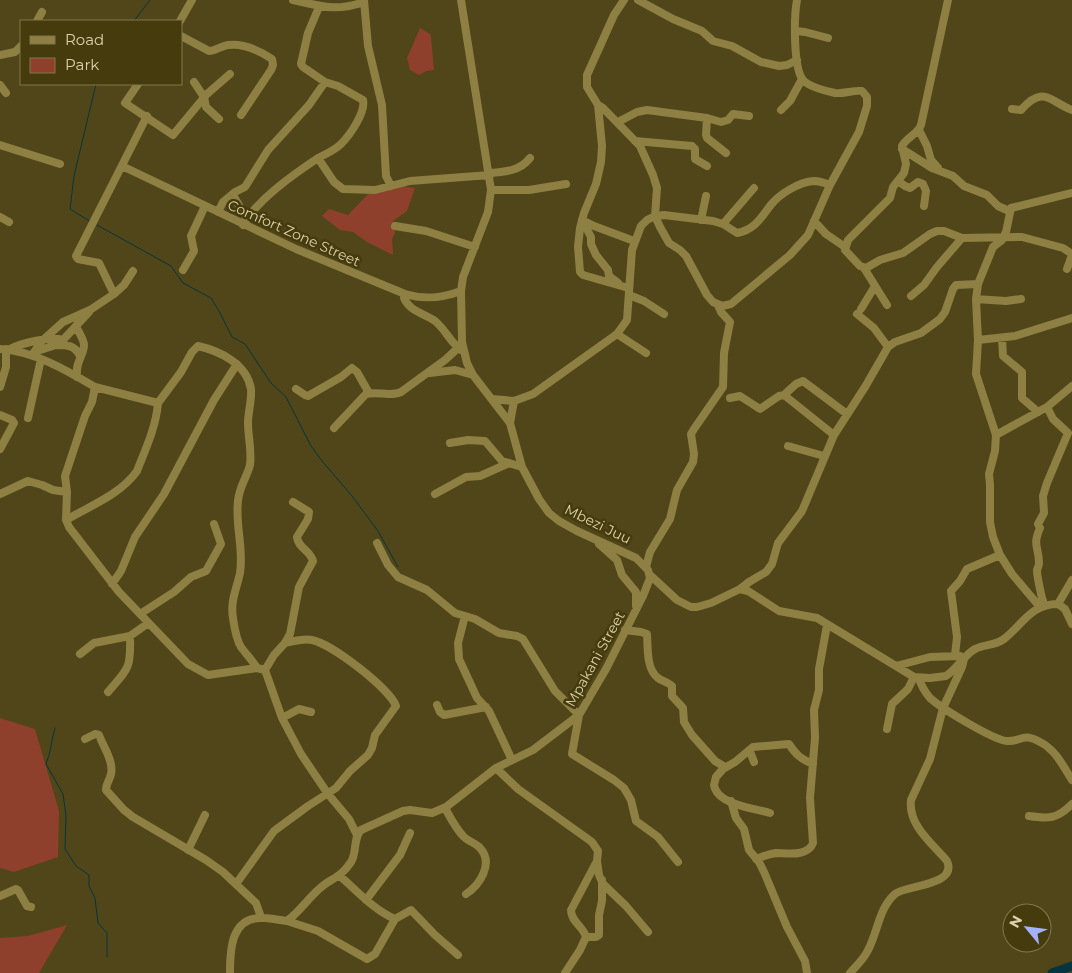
<svg xmlns="http://www.w3.org/2000/svg" width="1072" height="973" font-family="Montserrat,sans-serif">
	<style>
		.green { fill: #8e402c }
		.lines { fill: none; stroke-linecap: round; stroke-linejoin: round }
		.stream { stroke: #06353f; stroke-width: 1 }
		.river { stroke: #06353f; stroke-width: 9 }
		.minor { stroke: #8e7f42; stroke-width: 8 }
		.labels { text-anchor: middle; stroke-width: 5; stroke-linejoin: round; paint-order: stroke }
		.street-label { font-size: 14px; fill: #dbd2ab; stroke: #453b0d }
	</style>
	<rect width="100%" height="100%" fill="#504619"/>
	<path class="green" d="M420 28 430 34 431 37 434 70 426 71 419 75 410 70 407 58Z
		M401 186 415 188 407 211 393 221 395 233 392 239 393 255 367 242 353 232 340 230 322 216 329 209 348 215 368 194Z
		M0 718 35 729 59 811 58 857 14 872 0 868Z
		M67 925 39 973H0V938L28 936Z"/>
	<g class="lines">
		<path class="stream" d="M134 21 150 0
			M91 222 70 209 74 176 96 84
			M97 225 171 266 183 283 211 298 219 311 232 337 245 344 271 383 286 397 311 446 322 461 352 496 378 531 398 567
			M55 728C51 740 51 753 46 764L63 794 66 816 65 849 76 866 89 875V886L95 898 98 923 107 933V957"/>
		<path class="river" d="M1052 973 1072 966"/>
		<path class="minor" d="M293 0C321 6 335 12 364 2
			M364 0 368 46 382 105 386 176 391 186
			M624 0 614 15 587 75V87L598 105 602 146 601 162 596 184 584 213 580 228 578 247 580 272 583 275 625 287
			M638 0 673 19 702 31 713 41 732 46 761 62 779 66 787 65 797 60
			M948 0 921 125C918 134 907 137 902 146L906 164 904 173 893 187 890 198 848 240 845 250 860 266 866 268 880 260 903 253 930 234 937 231H944L962 238 1022 237 1063 248 1072 254
			M37 21 42 12
			M180 21 192 0
			M795 31 805 32 828 38
			M181 36 209 51C215 51 221 46 228 45 243 43 260 51 272 59L273 65 271 70 241 115
			M0 55 15 52 21 46
			M194 82 204 97 206 107 219 119
			M138 84 125 103 173 135 207 94 230 74
			M0 85 6 93
			M598 105 603 108 640 146 653 175 657 188 655 216 660 227 669 243 680 250 686 256 707 295 713 302 722 306 731 304 790 255 808 235 830 185 859 132 867 106V97L862 91C853 90 844 94 835 93 826 91 809 87 803 80 793 68 794 16 797 0
			M1012 109 1021 110C1044 84 1050 102 1072 110
			M781 110 790 101 802 79
			M707 118 706 135 707 138 726 153
			M618 122 637 112 647 110 707 118 721 122 728 120 733 114 749 116
			M919 130 927 146 931 160 938 168
			M635 141 692 146 695 149V159L707 166
			M0 145 60 164
			M902 149 932 168 953 176 964 186 987 195 998 206 1009 211
			M318 158 334 182 343 189 375 190 410 181 490 175
			M122 166 296 249 405 294C425 300 442 298 461 291
			M490 173C505 172 520 171 530 158
			M898 181 905 186 910 188 918 182 923 184 926 191 924 206
			M491 190H529L566 184
			M233 195 247 219
			M218 212 223 202 235 192 245 187 268 150 309 105 325 82
			M0 217 9 222
			M582 220 591 237V244L596 255 608 270 609 276 618 283
			M582 220 594 226 634 241
			M701 220 706 196
			M814 221 826 234 845 247
			M723 224 754 188
			M243 225C258 199 294 174 318 158 326 154 335 150 341 144 350 135 366 112 363 100L338 86 325 82 303 67 301 64 308 33 319 7
			M395 226 426 231 475 247
			M864 268 887 305
			M1067 269 1072 255
			M183 270 194 251 191 236 205 206
			M114 294 124 285 133 271
			M405 294 404 298C410 312 424 313 435 321 445 329 450 342 461 350
			M629 295 644 301 664 314
			M911 296 924 285 937 267 962 238
			M976 299 1006 301 1021 299
			M861 309 875 286
			M857 314 874 328 888 347
			M76 327C79 332 84 340 84 345 84 356 75 361 77 377
			M617 334 646 353
			M1002 338 1003 356 1022 372V398L1038 412
			M978 340 1015 336 1072 318
			M56 345C67 345 75 345 80 356
			M0 349C34 351 66 370 95 387L92 402 85 416 65 476 67 492 66 520 69 527 119 592 188 664 208 675 257 668 265 670 282 718 301 754 328 794 349 819 357 835
			M10 349C22 343 50 336 63 340
			M34 352 56 345 63 340 89 312
			M32 355 42 341 63 322 90 310 114 294 99 263 78 259 76 256 147 116
			M430 373 455 370 473 375
			M0 387 6 367V349
			M95 387 158 403 181 372 192 352 198 346C220 351 247 364 251 389 252 400 248 412 248 423 248 437 252 451 250 465 247 477 239 487 238 501 235 525 244 549 240 573 237 588 230 601 233 618 234 625 237 641 241 647 246 654 252 660 257 668
			M296 389 305 395 308 396 341 377 352 368 357 372 369 393
			M784 395 796 384 803 381 847 414
			M730 398 740 396 760 409 779 396 784 395 834 435
			M492 399 514 401 533 394 617 334 627 320 632 250 641 226 647 220 655 216 664 215 713 221 723 224 737 233C754 230 761 218 770 206 779 194 799 182 814 181 820 181 825 183 830 185
			M0 415 12 420 14 423 0 449
			M28 418 41 359
			M510 423 514 401
			M334 428 366 394C378 391 390 397 401 392L445 360 458 348
			M996 435 1047 407 1072 386
			M450 443 468 440 485 441 502 461 522 467
			M788 446 824 456
			M0 494 28 481 42 485 53 490 67 492
			M435 494 466 477 480 476 507 464
			M66 520C90 506 121 494 137 471 146 448 156 427 158 403
			M377 543 388 565 398 577 427 590 455 613 475 619 499 633 517 636 523 639 555 691 579 715
			M599 544 617 560 622 575 636 592V606
			M646 567 650 552 670 519 677 490 693 462 694 454 691 434 694 429 723 387 724 353 730 322 721 312 718 305
			M650 575 677 600 691 607H697L711 603 740 589 749 582 766 572 772 564 778 543 802 511 834 435 865 387 888 347 895 342 921 333 940 319 945 312 953 289 956 285 978 284
			M112 584 121 571 135 537 164 494 214 400 237 364
			M740 589 748 591 779 611 817 618 914 677 930 678 946 676C957 669 963 656 975 649 984 644 995 646 1004 639 1023 624 1031 604 1058 604
			M1043 601C1041 595 1037 576 1037 570 1038 567 1039 566 1039 563 1039 547 1032 546 1040 528L1038 524 1044 513 1043 496 1047 483 1068 433 1053 419 1047 407
			M1058 604 1072 580
			M1058 604 1065 609 1072 624
			M1040 607 1012 574 1000 555 993 537 990 522V485L989 474 995 451 996 435 976 374 978 340 976 299 978 284 993 247 1002 240 1006 232 1011 208 1072 193
			M140 614 174 592 191 577 206 571 221 544 214 524
			M465 616 458 643 459 659 477 698 489 711 512 760
			M625 630 641 632 647 634C648 647 646 669 658 678 662 681 668 682 672 686V696L683 708 684 722 692 735 715 761 725 767
			M80 654 94 643 130 636 147 624
			M955 655 957 637 951 591 960 581 967 569 1000 555
			M896 666 930 657 960 656
			M265 670 274 655 285 643 290 634 299 587 313 561C310 550 298 548 297 537L308 519 309 512 293 502
			M919 678C921 686 925 692 930 698 941 708 993 740 1007 741 1022 742 1022 732 1040 742 1056 750 1063 766 1072 780
			M108 692C129 668 131 668 130 636
			M437 705 440 712 444 715 486 707
			M579 715 572 754 614 780 624 788 631 800 636 821 658 837 678 862
			M282 718 299 709 311 712
			M887 729 892 704 908 689 914 677
			M85 739 95 734 99 735C103 746 114 762 111 774 110 780 106 783 106 790L124 810 133 817 206 860 223 872 256 903 261 917
			M748 751 751 754 754 762
			M496 768 518 789 592 842 598 851 597 861 571 910C571 922 583 926 586 937L580 950 565 973
			M731 801 736 818 744 829 749 850 759 862 764 872 787 927 805 961 807 973
			M445 808C450 817 456 829 464 837 469 842 476 843 480 848 494 863 480 885 466 894
			M770 813C754 808 717 805 714 785L716 777 723 769 735 762 753 747 789 744C796 755 801 759 813 764
			M1029 816C1049 819 1057 819 1072 804
			M188 850 205 815
			M756 859C763 856 769 854 776 853 787 853 808 857 813 843L810 798 815 738 814 710 819 690V669L827 625
			M597 861 599 875 603 884 626 906 648 932
			M340 876C357 891 374 910 395 919L411 910 435 935 458 955
			M236 884 274 831 308 806 336 788 350 771 368 755 372 748 375 735 396 706C389 688 332 644 312 640 304 638 294 641 285 643
			M0 896 16 889 18 890 27 906 31 907
			M366 900 400 855 410 833
			M287 921 318 931 367 959 375 954 395 919
			M586 937H596L599 935V915L602 901V880
			M230 973C230 949 231 916 264 918 271 918 279 920 287 921 299 912 307 900 318 890 330 878 340 879 351 862 357 853 353 838 361 830L403 811 410 810 432 813 446 807 496 768 533 750 579 715 606 669 643 596 650 578 648 570 636 558 577 531 559 521 549 513 539 499 522 467 510 423 473 375 467 363 462 342 461 291 463 277 488 212 491 190 461 0
			M850 973C856 966 863 960 867 952 878 933 878 909 895 894 905 885 958 886 947 861 933 844 908 826 911 800L930 759 943 708 962 667 964 659"/>
	</g>
	<g class="labels">
		<g class="street-label">
			<text transform="translate(294 233) rotate(24)" y="5">Comfort Zone Street</text>
			<text transform="translate(598 524) rotate(26)" y="5">Mbezi Juu</text>
			<text transform="translate(595 659) rotate(-61)" y="5">Mpakani Street</text>
		</g>
	</g>
	<rect x="20" y="20" width="162" height="65" fill="#453b0d" stroke="#81774c"/>
	<rect x="30" y="36" width="25" height="8" fill="#8e7f42" stroke="#81774c"/>
	<text x="65" y="45" font-size="15" fill="#dbd2ab">Road</text>
	<rect x="30" y="58" width="25" height="15" fill="#8e402c" stroke="#81774c"/>
	<text x="65" y="70" font-size="15" fill="#dbd2ab">Park</text>
	<g transform="translate(1027 928) rotate(299)"><circle r="24" fill="#453b0d" stroke="#81774c"/>
	<path d="M0-4L9 19L0 12L-9 19Z" fill="#a4b2fc"/>
	<text y="-8" font-size="14" font-weight="bold" text-anchor="middle" fill="#dbd2ab">N</text>
	</g>
</svg>
